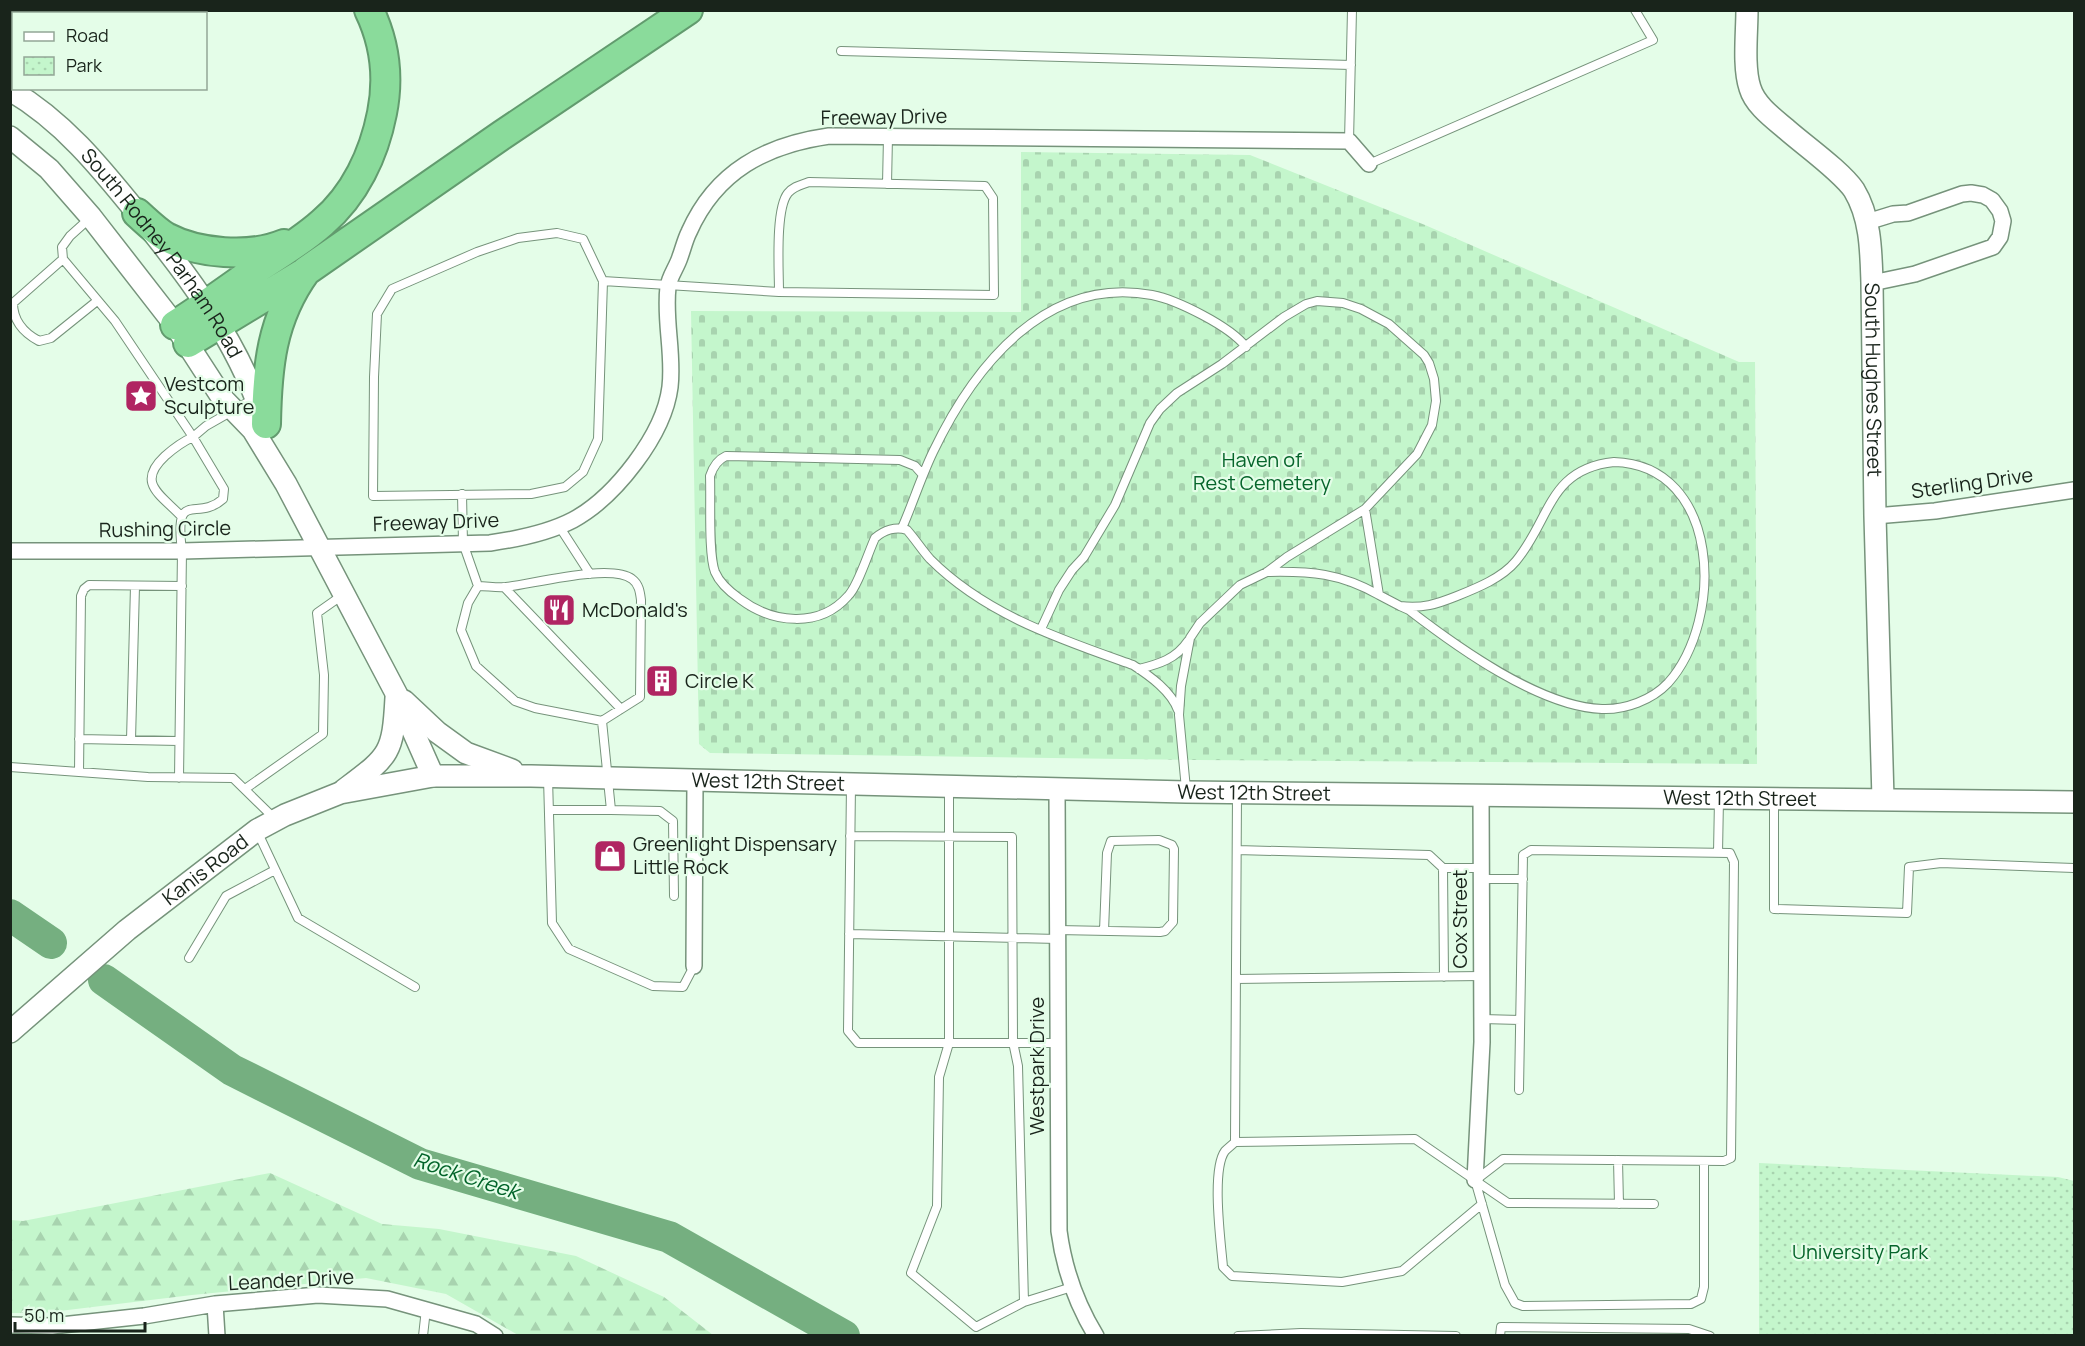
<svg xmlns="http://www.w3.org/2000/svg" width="2085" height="1346" font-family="Manrope,sans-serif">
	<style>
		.forest { fill: url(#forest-firs) }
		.cemetery { fill: url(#cemetery-stones) }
		.park { fill: url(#park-dots) }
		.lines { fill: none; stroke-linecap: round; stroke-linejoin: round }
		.river { stroke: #75af80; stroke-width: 32 }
		.lane-casing { stroke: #76937b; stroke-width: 10 }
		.street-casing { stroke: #76937b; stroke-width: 18 }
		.secondary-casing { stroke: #76937b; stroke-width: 24 }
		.highway-casing { stroke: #629b6e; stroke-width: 32 }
		.lane { stroke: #fff; stroke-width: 8 }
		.street { stroke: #fff; stroke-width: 15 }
		.secondary { stroke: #fff; stroke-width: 21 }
		.highway { stroke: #8adb9b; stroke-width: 28 }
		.labels { text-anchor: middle; stroke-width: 4.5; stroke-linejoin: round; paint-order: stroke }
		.street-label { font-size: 20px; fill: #19241b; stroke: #e4fde8 }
		.poi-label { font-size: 20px; fill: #19241b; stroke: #e4fde8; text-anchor: start }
		.park-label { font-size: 20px; fill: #06652b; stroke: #e4fde8 }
		.water-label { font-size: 21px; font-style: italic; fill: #016329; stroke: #e4fde8 }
	</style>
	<defs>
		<pattern id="forest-firs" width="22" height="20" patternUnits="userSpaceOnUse" patternTransform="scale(1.5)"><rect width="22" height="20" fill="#c4f6cc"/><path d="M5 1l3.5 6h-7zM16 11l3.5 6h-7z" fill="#a8d3af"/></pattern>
		<pattern id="cemetery-stones" width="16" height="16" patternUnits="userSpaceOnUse" patternTransform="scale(1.5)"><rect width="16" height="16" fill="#c4f6cc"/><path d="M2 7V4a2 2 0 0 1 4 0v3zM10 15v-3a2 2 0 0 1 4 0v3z" fill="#a8d3af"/></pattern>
		<pattern id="park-dots" width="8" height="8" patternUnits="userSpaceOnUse" patternTransform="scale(1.5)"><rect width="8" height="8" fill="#c4f6cc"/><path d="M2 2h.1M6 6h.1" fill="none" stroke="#a8d3af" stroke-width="1.8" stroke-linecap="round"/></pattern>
	</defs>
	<rect width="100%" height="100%" fill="#e4fde8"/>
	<path class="forest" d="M270 1173 382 1224 439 1229 576 1256 664 1297 713 1335H518L446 1294 366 1278 192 1295 43 1313H11V1220L23 1221Z"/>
	<path class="cemetery" d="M1021 152 1250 155 1425 225 1739 362H1755L1757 764 1197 760 710 753 699 744 691 311 1021 312Z"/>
	<path class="park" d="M1759 1163 2058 1177 2074 1181V1335H1759Z"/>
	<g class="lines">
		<path class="river" d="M10 915 51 943
			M104 980 232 1070 420 1164 669 1237 844 1336"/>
		<g class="lane-casing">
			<path id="lane" d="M841 51 1351 65
				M1349 141 1352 10
				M1369 164 1653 40 1635 10
				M887 184 888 137
				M90 218 70 236 62 247 63 259 115 321 193 437C182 442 174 448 165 456 136 483 160 494 181 516
				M63 259 13 303C13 321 24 333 39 341L51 338 97 301
				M603 281 598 439 583 472 565 487 531 494 373 496 374 377 377 314 392 289 477 252 518 238 557 233 583 239 603 281 779 292 994 295 993 198 985 186 809 182C801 185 794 186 788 193 775 209 779 270 779 292
				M1614 462C1721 465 1725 619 1668 683 1652 700 1625 710 1602 709 1540 707 1457 647 1409 610L1400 606C1422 609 1437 604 1457 596 1477 588 1502 578 1516 561 1551 519 1548 469 1614 462Z
				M923 475 915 466 900 460 726 456C717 460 713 467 710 476 711 499 708 554 715 572 720 584 730 592 740 599 772 623 819 629 848 596 858 586 868 553 875 538 884 530 896 526 907 530 915 539 922 550 930 559 986 615 1060 639 1133 665 1150 676 1171 691 1178 710
				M462 494 463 543 478 586 468 603 461 630 476 666 515 701 535 708 602 721 611 810 660 811 673 821 674 896
				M1365 509 1379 595 1400 606
				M559 526 590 574
				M902 528C913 503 921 477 933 452 974 366 1046 275 1152 295 1177 300 1230 326 1246 347
				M1267 572C1311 571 1340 573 1379 595
				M478 586C487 586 497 588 506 587 533 584 611 563 632 579 639 584 640 592 641 600L640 697 602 721
				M504 587 621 709
				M1041 629 1059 590 1072 570 1084 557 1115 505 1150 423 1160 409 1177 393 1222 364 1284 317 1306 304 1317 301 1343 303 1361 309 1389 324 1424 355 1429 363 1434 379 1436 401 1432 425 1417 454 1365 509 1287 557 1267 572 1240 585 1200 623 1190 638 1181 686 1179 715 1186 789
				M1139 669C1159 664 1176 659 1188 641
				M79 739 179 741
				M131 740 135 586
				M10 767 148 777 233 778 275 819
				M79 772 81 596 84 589 89 585 182 586
				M179 778 182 551C174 487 196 523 223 499L224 489 193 437 206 426 255 398
				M548 778 552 923 569 949 653 986 683 987 694 966
				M851 785 848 1031 858 1043H1059
				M245 789 323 734 324 675 317 613 344 594
				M949 789V1043L939 1077 937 1206 911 1273 976 1327 1024 1302
				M1237 794 1235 1142 1415 1139 1508 1203 1654 1204
				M1774 800V909L1907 913 1909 867 1941 863 2074 868
				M549 810H611
				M257 831 298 918 415 987
				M850 836 1012 837 1013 1042 1018 1066 1024 1302 1072 1287
				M1237 850 1429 855 1443 868H1481
				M1718 853 1719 799
				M1443 868 1444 977
				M1481 879H1523
				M1058 930 1160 932 1165 931 1173 922 1174 849 1172 845 1159 840 1111 841 1107 853 1104 931
				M849 934 1058 939
				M189 958 226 896 275 870
				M1236 979 1482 976
				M1482 1019 1520 1020
				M1235 1142C1232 1145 1228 1148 1225 1151 1211 1170 1221 1243 1223 1267L1232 1276 1342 1282 1402 1271 1482 1204
				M1618 1160 1619 1204
				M1477 1179 1503 1159 1724 1161 1731 1158 1734 862 1730 853 1531 850 1523 855 1519 1090
				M1475 1180 1505 1285 1515 1303 1523 1306 1691 1304 1701 1299 1704 1287V1161
				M423 1336 426 1309
				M1238 1336 1301 1333 1456 1336
				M1500 1336 1501 1327 1689 1329 1710 1336"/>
		</g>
		<g class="street-casing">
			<path id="street" d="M1867 222 1893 214 1908 213 1962 194 1971 193 1983 195 1992 200 2000 211 2003 221 2000 237 1993 247 1915 274 1872 283
				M1875 516 1935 511 2074 490
				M10 551H182L490 543C518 539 548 533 573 520 615 497 664 435 670 387 674 354 664 320 668 287 669 277 677 267 680 257 683 249 685 240 689 232 716 171 766 145 829 136L1349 141 1369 164
				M1057 790 1059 1231C1064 1269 1076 1303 1096 1336
				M694 966 695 781
				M1475 1180 1482 1042 1481 795
				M215 1304 217 1336
				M10 1325 52 1326 144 1316 215 1304 318 1295 387 1299 476 1324 495 1336"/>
		</g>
		<g class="secondary-casing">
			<g id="secondary">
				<path id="s1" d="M1747 10C1747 33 1743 67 1750 88 1755 105 1773 118 1786 129 1804 145 1841 171 1854 190 1871 218 1871 252 1872 283L1875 516 1883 799"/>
				<path id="s2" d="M10 90C63 121 100 167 138 214 188 275 236 339 262 415"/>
				<path d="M10 137 49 169 91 217 175 325 223 399 253 430 286 484 397 695 433 776"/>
				<path d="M404 701 437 732 466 753 512 770"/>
				<path d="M344 790C389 756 393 755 396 698"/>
				<path id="s3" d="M10 1032 127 930 257 830 285 815 340 793 433 776H531L1186 792 2074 802"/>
			</g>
		</g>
		<g class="highway-casing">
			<path id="highway" d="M137 213C146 221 156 231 166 237 198 254 250 258 284 244
				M175 325C204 307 231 287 258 268 280 254 303 240 322 223 355 195 374 154 382 113 389 78 385 43 369 10
				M188 343 302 274
				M266 424C267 368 271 319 306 271L502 135 688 10"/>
		</g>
		<use href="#lane" class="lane"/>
		<use href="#street" class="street"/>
		<use href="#secondary" class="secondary"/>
		<use href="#highway" class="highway"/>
	</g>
	<defs>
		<g id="sight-square" transform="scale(1.725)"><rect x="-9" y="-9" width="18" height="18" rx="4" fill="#b02562" stroke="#e4fde8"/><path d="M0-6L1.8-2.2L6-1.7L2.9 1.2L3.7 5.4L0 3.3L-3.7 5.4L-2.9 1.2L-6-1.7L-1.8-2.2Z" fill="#fff"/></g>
		<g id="restaurant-square" transform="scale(1.725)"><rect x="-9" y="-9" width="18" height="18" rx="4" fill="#b02562" stroke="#e4fde8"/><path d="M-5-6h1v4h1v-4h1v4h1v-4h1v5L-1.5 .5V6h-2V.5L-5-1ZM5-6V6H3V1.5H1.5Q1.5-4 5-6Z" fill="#fff"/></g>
		<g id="building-square" transform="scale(1.725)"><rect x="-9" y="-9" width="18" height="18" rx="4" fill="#b02562" stroke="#e4fde8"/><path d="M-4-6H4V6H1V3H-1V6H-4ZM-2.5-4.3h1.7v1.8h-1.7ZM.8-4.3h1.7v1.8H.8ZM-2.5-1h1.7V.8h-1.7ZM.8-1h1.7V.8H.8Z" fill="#fff"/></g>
		<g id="shop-square" transform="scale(1.725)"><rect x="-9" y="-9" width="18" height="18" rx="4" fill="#b02562" stroke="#e4fde8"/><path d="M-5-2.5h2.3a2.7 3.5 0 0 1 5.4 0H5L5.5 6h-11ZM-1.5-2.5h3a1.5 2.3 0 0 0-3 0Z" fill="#fff"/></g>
	</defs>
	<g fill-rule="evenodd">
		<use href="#sight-square" x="141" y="396"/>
		<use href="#restaurant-square" x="559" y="610"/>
		<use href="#building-square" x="662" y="681"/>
		<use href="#shop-square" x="610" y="856"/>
	</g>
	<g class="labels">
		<g class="street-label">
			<text transform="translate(884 117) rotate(-1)" y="7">Freeway Drive</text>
			<text dy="7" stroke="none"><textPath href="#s2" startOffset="225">South Rodney Parham Road</textPath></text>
			<text dy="7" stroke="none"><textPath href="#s1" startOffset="418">South Hughes Street</textPath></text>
			<text transform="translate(1972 483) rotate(-8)" y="7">Sterling Drive</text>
			<text transform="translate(436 522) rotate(-2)" y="7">Freeway Drive</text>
			<text transform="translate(165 529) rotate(-1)" y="7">Rushing Circle</text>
			<text dy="7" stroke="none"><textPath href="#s3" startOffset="840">West 12th Street</textPath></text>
			<text dy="7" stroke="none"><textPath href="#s3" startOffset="1326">West 12th Street</textPath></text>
			<text dy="7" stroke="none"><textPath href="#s3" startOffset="1812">West 12th Street</textPath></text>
			<text dy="7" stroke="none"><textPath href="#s3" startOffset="254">Kanis Road</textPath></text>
			<text transform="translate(1460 919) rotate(-90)" y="7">Cox Street</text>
			<text transform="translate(1037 1066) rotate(-90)" y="7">Westpark Drive</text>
			<text transform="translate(291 1280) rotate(-3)" y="7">Leander Drive</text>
		</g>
		<g class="poi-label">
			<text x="164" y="391">Vestcom<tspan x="164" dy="23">Sculpture</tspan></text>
			<text x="582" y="617">McDonald's</text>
			<text x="685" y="688">Circle K</text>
			<text x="633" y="851">Greenlight Dispensary<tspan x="633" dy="23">Little Rock</tspan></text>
		</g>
		<g class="park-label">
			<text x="1262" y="467">Haven of<tspan x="1262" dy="23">Rest Cemetery</tspan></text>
			<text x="1860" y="1259">University Park</text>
		</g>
		<g class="water-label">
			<text transform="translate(466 1176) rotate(18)" y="7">Rock Creek</text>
		</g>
	</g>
	<rect width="2085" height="1346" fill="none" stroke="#19241b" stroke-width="24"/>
	<rect x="12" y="12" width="195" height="78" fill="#e4fde8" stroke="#93a696" stroke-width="1.5"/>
	<rect x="24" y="32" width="30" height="9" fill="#ffffff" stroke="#93a696" stroke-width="1.5"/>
	<text x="66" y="42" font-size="18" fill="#19241b">Road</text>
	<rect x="24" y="57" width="30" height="18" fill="url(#park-dots)" stroke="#93a696" stroke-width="1.5"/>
	<text x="66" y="72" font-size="18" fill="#19241b">Park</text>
	<path d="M15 1322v9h130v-9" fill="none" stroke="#19241b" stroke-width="3"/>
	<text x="24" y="1322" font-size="18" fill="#19241b" stroke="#e4fde8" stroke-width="4.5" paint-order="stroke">50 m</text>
</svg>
